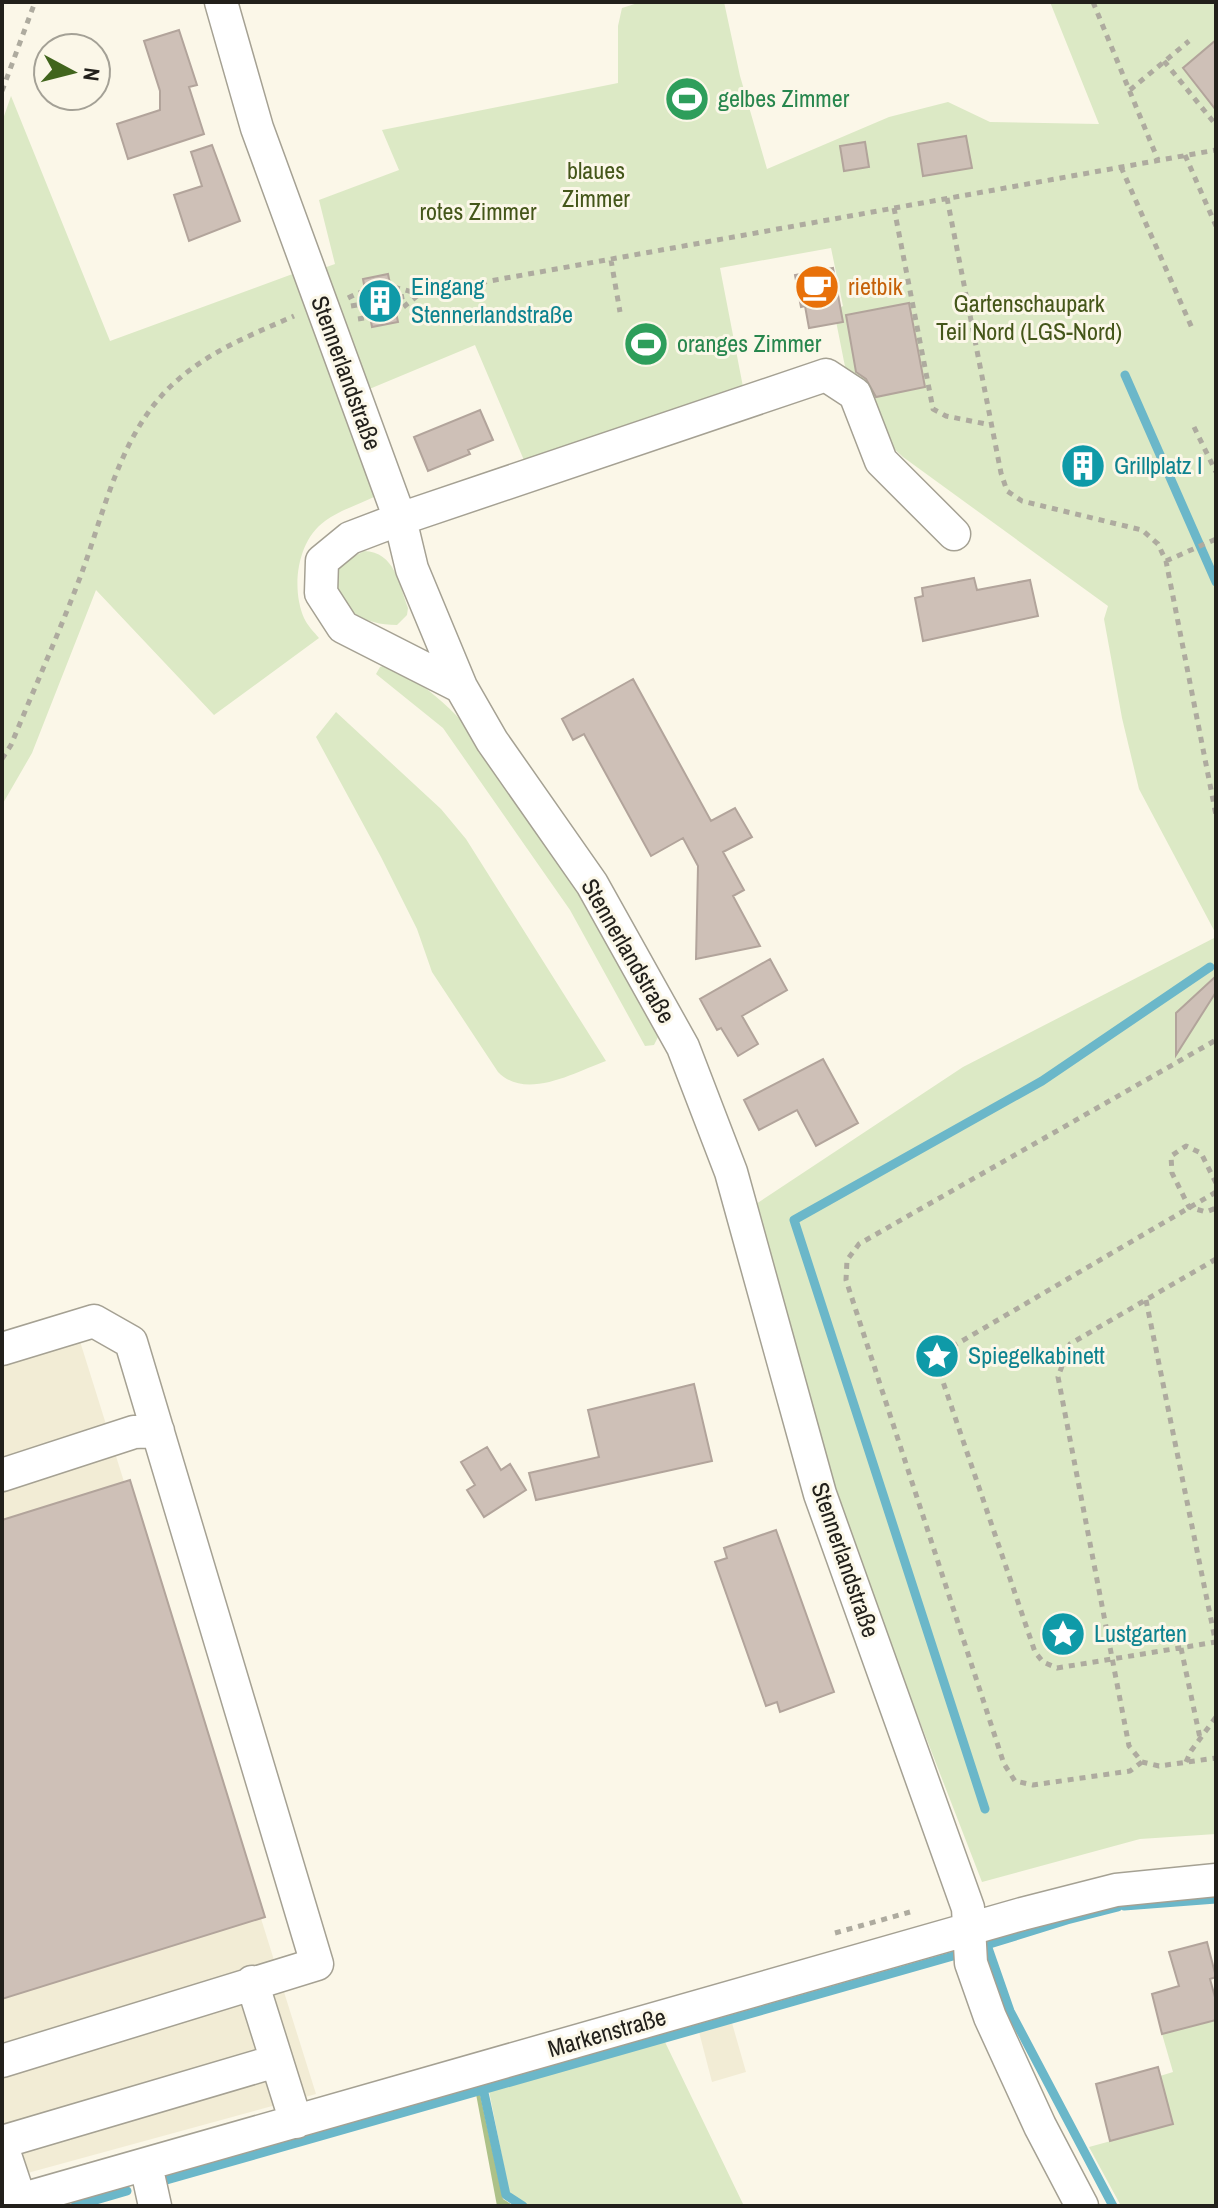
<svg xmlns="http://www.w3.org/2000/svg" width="1218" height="2208" font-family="'Archivo Narrow',sans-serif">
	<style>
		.built { fill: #f2ecd5 }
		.green { fill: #dce9c5 }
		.forest { fill: #adc188 }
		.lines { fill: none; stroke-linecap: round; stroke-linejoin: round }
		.stream { stroke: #6bb7c9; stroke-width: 9 }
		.building { fill: #cec0b7; stroke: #b2a49b; stroke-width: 2 }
		.minor-casing { stroke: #a5a193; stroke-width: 35 }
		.path { stroke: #aeab9f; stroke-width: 5; stroke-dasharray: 6 6; stroke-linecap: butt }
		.minor { stroke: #fff; stroke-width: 32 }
		.labels { text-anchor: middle; stroke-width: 6; stroke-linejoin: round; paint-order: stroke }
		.leisure-label { font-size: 24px; fill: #27864d; stroke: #fbf7e8; text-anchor: start }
		.park-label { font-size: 24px; fill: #445619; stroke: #fbf7e8 }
		.culture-label { font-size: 24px; fill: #0d838f; stroke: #fbf7e8; text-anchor: start }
		.food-label { font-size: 24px; fill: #c56008; stroke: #fbf7e8; text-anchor: start }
		.street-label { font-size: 24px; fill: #22201b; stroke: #fbf7e8 }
	</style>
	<rect width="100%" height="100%" fill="#fbf7e8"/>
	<path class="built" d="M73 1319 316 2094 2 2180V1341Z
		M732 2023 746 2072 712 2082 699 2032Z"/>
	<path class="green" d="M641 2H724L740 76 767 169 889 117 948 102 990 122 1099 124 1050 2H1216V934L1139 789 1122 718 1104 619 1108 606 903 457 854 412 834 311 843 306 831 248 720 268 744 392 526 465 475 345 367 390 321 269 335 264 319 200 399 170 382 130 618 83V26L622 8Z
		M11 96 110 341 298 272 376 496C360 504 340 510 325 521 297 541 291 588 304 618 307 625 314 632 319 638L214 715 96 590 32 753 2 805V122Z
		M364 551C395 552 399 584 408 608L407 615 397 625C361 625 330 606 337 566Z
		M388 664C472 709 516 789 564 868 596 921 629 975 662 1029L654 1045 645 1046 570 910 443 728 376 674 380 667Z
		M336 712 441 809 466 839 606 1061C575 1072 526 1101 498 1072L432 972 417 929 381 857 316 737Z
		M1216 937V1834L1140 1839 982 1882 870 1593 827 1464 753 1206 963 1067Z
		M1216 2020V2206H1121L1089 2147 1173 2124 1160 2076 1173 2072 1162 2034Z
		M665 2042 744 2206H528L509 2192 489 2091Z"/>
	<path class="forest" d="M476 2094H480L503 2199 514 2206H497Z"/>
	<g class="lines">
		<path class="stream" d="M1125 375 1216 582
			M985 1809 794 1220 1042 1081 1210 967
			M1124 1906 1216 1899
			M987 1945 1010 2011 1113 2206
			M983 1946 1067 1920 1118 1907
			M483 2088 506 2195 523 2206
			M163 2181 953 1956
			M75 2206 127 2191"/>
	</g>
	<path class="building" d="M179 30 197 85 189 87 204 134 128 159 117 124 160 110V91L144 41Z
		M1216 40V110L1183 68Z
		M966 136 972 168 923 176 918 144Z
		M865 142 869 167 844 171 840 146Z
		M212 145 240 221 189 241 174 195 202 186 191 152Z
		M833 268 843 322 809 328 805 306 801 307 795 275Z
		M388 274 398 322 372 327 363 279Z
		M909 303 925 387 876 397 866 379 856 372 846 315Z
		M480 410 493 440 468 450 470 454 428 471 414 437Z
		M974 578 977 590 1030 580 1038 616 923 641 915 598 923 596 922 588Z
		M633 679 711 821 735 808 752 837 723 852 744 890 733 896 760 946 696 959 698 866 683 838 651 856 584 734 573 740 562 719Z
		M770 959 787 990 742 1016 758 1044 738 1056 721 1028 717 1030 700 999Z
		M1216 976V992L1176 1055V1013Z
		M823 1059 858 1123 816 1146 797 1110 759 1130 744 1100Z
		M694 1384 712 1461 536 1500 529 1473 599 1457 588 1410Z
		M487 1447 501 1470 510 1464 526 1490 484 1517 467 1490 475 1485 461 1462Z
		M130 1480 265 1917 2 1999V1520Z
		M776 1530 834 1692 780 1712 777 1702 766 1706 715 1562 727 1558 724 1548Z
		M1207 1942 1216 1977 1210 1979 1216 2001V2020L1162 2034 1152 1994 1179 1986 1169 1952Z
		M1158 2067 1173 2124 1110 2141 1096 2084Z"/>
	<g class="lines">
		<g class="minor-casing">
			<path id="minor" d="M221 2 257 128 400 519 412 569 461 687 492 741 592 884 683 1047 731 1172 820 1494 968 1908 971 1963 990 2017 1040 2126 1082 2206
				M461 687 343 627 321 593 322 561 350 538 400 519 826 375 855 394 881 461 954 534
				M2 1349 94 1321 131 1342 317 1964 2 2061
				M2 1475 134 1432 158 1431
				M252 1982 296 2122
				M2 2142 276 2061
				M2 2146 20 2200
				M146 2165 155 2206
				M2 2205 1022 1914 1116 1890 1216 1880"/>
		</g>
		<path class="path" d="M1093 2 1158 160
			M1164 61 1216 125
			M1130 90 1189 41
			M2 91 35 2
			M1185 155 1216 226
			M1121 167 1192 328
			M947 198 1001 473 1007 491 1022 501 1142 530 1158 544 1166 561 1216 815
			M894 208 933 409 946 416 991 425
			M611 260 620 312
			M348 298C376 284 389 284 418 294
			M351 306 1216 150
			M358 319 396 313 417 296
			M1194 427 1216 472
			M1166 561 1216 539
			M2 759 11 745C34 689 59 633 81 575 105 510 120 434 172 385 207 352 251 335 294 316
			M1216 1183 1201 1153 1186 1146 1171 1156 1172 1173 1189 1207 1206 1212 1216 1208
			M1216 1192 950 1348 940 1359V1373L1035 1652 1043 1662 1057 1668 1216 1642
			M1216 1259 1070 1344 1058 1377 1129 1746 1142 1762 1159 1766 1216 1758
			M1146 1300 1216 1644
			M1181 1648 1200 1738
			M1142 1762 1130 1771 1033 1785 1015 1781 1004 1764 846 1280 847 1260 859 1244 1216 1040
			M1186 1762 1191 1751 1216 1717
			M835 1933 910 1912"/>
		<use href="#minor" class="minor"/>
	</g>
	<defs>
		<g id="stadium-disc" transform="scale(2.3)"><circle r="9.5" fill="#2e9e5b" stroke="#fbf7e8"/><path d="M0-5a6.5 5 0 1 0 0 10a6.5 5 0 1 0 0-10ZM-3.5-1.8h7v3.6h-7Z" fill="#fff"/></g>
		<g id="cafe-disc" transform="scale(2.3)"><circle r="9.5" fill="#e8710a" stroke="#fbf7e8"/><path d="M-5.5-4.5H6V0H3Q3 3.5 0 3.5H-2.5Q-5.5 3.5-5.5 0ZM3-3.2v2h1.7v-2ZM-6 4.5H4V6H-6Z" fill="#fff"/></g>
		<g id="building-disc" transform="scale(2.3)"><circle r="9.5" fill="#0f9aa8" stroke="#fbf7e8"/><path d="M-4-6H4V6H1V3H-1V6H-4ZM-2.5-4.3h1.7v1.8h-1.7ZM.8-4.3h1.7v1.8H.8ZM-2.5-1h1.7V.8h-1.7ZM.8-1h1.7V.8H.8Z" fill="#fff"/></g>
		<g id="sight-disc" transform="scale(2.3)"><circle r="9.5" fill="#0f9aa8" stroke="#fbf7e8"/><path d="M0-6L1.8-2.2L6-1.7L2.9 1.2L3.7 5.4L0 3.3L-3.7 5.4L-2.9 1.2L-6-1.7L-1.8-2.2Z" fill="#fff"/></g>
	</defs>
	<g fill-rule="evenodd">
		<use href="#stadium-disc" x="687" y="99"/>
		<use href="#cafe-disc" x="817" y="287"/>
		<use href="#building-disc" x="380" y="301"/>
		<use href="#stadium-disc" x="646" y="344"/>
		<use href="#building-disc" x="1083" y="466"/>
		<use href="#sight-disc" x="937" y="1356"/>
		<use href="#sight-disc" x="1063" y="1634"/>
	</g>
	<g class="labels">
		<g class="leisure-label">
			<text x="718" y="107">gelbes Zimmer</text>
			<text x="677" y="352">oranges Zimmer</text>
		</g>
		<g class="park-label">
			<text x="596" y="179">blaues<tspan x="596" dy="28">Zimmer</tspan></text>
			<text x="478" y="220">rotes Zimmer</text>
			<text x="1029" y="312">Gartenschaupark<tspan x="1029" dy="28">Teil Nord (LGS-Nord)</tspan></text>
		</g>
		<g class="culture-label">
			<text x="411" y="295">Eingang<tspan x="411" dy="28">Stennerlandstraße</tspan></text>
			<text x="1114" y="474">Grillplatz I</text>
			<text x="968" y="1364">Spiegelkabinett</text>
			<text x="1094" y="1642">Lustgarten</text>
		</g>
		<g class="food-label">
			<text x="848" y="295">rietbik</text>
		</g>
		<g class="street-label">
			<text transform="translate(346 373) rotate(70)" y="8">Stennerlandstraße</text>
			<text transform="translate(628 951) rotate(60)" y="8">Stennerlandstraße</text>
			<text transform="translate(845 1560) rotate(71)" y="8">Stennerlandstraße</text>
			<text transform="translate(607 2033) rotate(-16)" y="8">Markenstraße</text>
		</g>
	</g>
	<rect width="1218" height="2208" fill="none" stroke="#22201b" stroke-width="8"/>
	<g transform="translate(72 72) rotate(97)"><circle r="38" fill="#fbf7e8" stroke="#a4a196" stroke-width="2"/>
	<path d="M0-6L14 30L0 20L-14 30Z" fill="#41651d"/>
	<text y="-12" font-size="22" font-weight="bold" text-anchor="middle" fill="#22201b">N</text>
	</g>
</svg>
